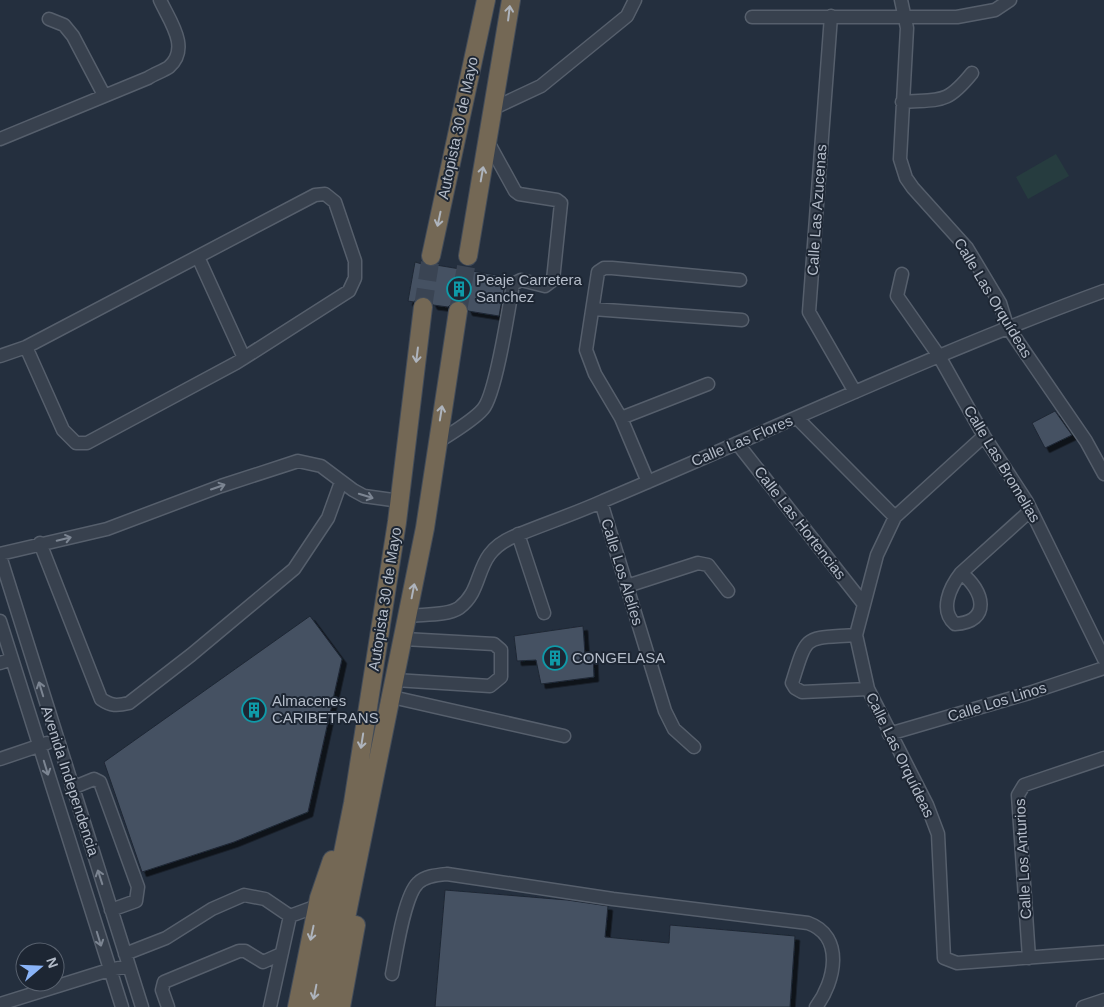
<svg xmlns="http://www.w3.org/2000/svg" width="1104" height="1007" font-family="Helvetica,sans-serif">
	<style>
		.green { fill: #263c3f }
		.building { fill: #455162; stroke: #1f2835; filter: url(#shadow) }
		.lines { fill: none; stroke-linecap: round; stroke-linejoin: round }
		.highway-tunnel { stroke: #3a4453; stroke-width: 18; stroke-dasharray: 18 9; stroke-linecap: butt }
		.minor-casing { stroke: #565f6c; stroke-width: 15 }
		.highway-casing { stroke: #434c59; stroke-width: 20 }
		.minor { stroke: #38414e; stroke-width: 12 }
		.highway { stroke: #746855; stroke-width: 18 }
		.oneway { stroke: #aeb4bd }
		.oneway2 { stroke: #7c8592 }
		.labels { text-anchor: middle; stroke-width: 4; stroke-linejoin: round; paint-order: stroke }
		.street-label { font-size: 15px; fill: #b4bcc9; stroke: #1d2633 }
		.poi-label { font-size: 15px; fill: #b4bcc9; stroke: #1d2633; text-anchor: start }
	</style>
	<defs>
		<filter id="shadow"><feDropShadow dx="4.5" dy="4.5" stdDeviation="0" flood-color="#0009"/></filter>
	</defs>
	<rect width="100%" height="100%" fill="#242f3e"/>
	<path class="green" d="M1056 154 1069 176 1028 199 1016 177Z"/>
	<path class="building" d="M415 262 429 266 436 265 508 277 505 283 499 316 468 311 465 303 460 301H454L448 307 433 305 430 299 425 297H418L414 302 408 301Z
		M1055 411 1072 435 1045 448 1032 423Z
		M310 616 342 659 308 812 234 842 142 872 104 762Z
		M583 626 585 655H593L594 677 541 684 536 660 517 661 514 636Z
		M445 890 567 900 608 906 605 937 669 943 670 925 795 936 790 1007H435Z"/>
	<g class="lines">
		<path class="highway-tunnel" d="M423 307 431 256
			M458 311 468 256"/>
		<g class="minor-casing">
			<path id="minor" d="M901 0 907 28 900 159 906 178 913 188 967 248 1000 303 1007 326 1086 441 1104 474
				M831 16 809 312 855 392
				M752 17H957L995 10 1010 0
				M49 19 64 25 73 36 104 95
				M902 102C941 99 946 105 972 73
				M494 108 541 86 627 16 635 0
				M0 139 148 78C154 74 163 71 169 67 191 48 169 20 160 0
				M198 257 244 358
				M902 274 897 296 939 356 984 436 1027 502 1104 659
				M593 309 742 320
				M0 356 26 347 315 195 325 194 335 202 355 261V278L349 291 236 363 87 443H76L63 430 26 347
				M621 418 708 384
				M797 418 895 517
				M984 436 895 517 877 555 856 635 868 689 927 805 938 834 944 958 957 963 1104 952
				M436 443C450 434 473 421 483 409 496 394 509 307 513 284L521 280 545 286 553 280 561 203 557 200 519 194 515 191 488 142
				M737 443 863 603
				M648 482 621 418 595 374 586 350 598 272 604 268H612L740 280
				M601 502 665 711 674 729 694 747
				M518 534 544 613
				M40 543 101 699C111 706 117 706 129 703L191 655 294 569 328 518 341 482
				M0 554 107 529 221 486 298 461 321 466 353 490 364 496 400 501
				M0 556 142 1007
				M961 573C984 590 992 622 955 624 939 610 950 587 961 573L1031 510
				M627 586 698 563 708 565 728 591
				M408 616C422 614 447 616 459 608 487 587 471 554 515 536 544 524 574 514 603 501 770 431 934 353 1104 291
				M0 621 122 1007
				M856 635C804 639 808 632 792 683L795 688 802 692 868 689
				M0 663 12 659
				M395 680 490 686 501 677V650L494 644 404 639
				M392 697 564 736
				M889 734 1029 693 1104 668
				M0 759 47 743
				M72 788 94 779 100 782 138 887 136 901 111 910
				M125 954 166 938 212 909 244 895 265 899 290 916
				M1029 958 1018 795 1024 785 1104 758
				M392 974C396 954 404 896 418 883 425 876 437 875 447 874L613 899 808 923C845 936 835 982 816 1007
				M0 1004 109 970 129 966
				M168 1007 162 990 164 982 239 951H245L263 962 281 954
				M270 1007 290 916 317 906
				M1083 1007 1104 1000"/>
		</g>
		<g class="highway-casing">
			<path id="highway" d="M431 256 486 0
				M468 256 511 0
				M297 1007 319 898 332 860
				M312 1007 353 803 397 522 423 307
				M328 1007 425 528 458 311
				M341 1007 356 925"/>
		</g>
		<use href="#minor" class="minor"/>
		<use href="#highway" class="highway"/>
	</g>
	<defs><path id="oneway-shaft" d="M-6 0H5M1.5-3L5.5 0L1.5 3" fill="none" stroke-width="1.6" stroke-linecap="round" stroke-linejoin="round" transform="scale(1.25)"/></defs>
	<g class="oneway">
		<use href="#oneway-shaft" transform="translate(509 13) rotate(-83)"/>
		<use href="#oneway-shaft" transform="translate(482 174) rotate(-80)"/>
		<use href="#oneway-shaft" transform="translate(439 219) rotate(102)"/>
		<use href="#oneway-shaft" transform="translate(417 355) rotate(97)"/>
		<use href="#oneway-shaft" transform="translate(441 413) rotate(-81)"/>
		<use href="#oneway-shaft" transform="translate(413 591) rotate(-79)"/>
		<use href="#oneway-shaft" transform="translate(362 741) rotate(99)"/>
		<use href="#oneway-shaft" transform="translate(312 933) rotate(102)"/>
		<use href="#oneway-shaft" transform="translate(315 992) rotate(101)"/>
	</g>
	<g class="oneway2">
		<use href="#oneway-shaft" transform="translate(218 487) rotate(-19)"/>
		<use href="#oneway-shaft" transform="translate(366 496) rotate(17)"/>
		<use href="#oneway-shaft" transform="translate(64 539) rotate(-13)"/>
		<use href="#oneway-shaft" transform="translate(41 689) rotate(-107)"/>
		<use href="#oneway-shaft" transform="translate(46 768) rotate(73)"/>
		<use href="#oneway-shaft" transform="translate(100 877) rotate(-108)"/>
		<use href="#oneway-shaft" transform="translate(99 939) rotate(73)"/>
	</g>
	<defs>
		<g id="building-ring" transform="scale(1.25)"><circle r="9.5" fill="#1d2633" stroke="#0f9aa8" stroke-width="1.5"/><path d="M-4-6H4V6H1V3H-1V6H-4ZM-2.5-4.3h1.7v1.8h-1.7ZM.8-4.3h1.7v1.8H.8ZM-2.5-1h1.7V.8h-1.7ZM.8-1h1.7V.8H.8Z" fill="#0f9aa8"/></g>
	</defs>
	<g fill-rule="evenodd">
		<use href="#building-ring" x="459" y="289"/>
		<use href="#building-ring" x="555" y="658"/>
		<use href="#building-ring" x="254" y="710"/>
	</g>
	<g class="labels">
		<g class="street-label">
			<text transform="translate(458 128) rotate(-78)" y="5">Autopista 30 de Mayo</text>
			<text transform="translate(817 210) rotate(-86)" y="5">Calle Las Azucenas</text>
			<text transform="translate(993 298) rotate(59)" y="5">Calle Las Orquídeas</text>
			<text transform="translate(742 441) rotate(-23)" y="5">Calle Las Flores</text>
			<text transform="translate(1002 464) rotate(59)" y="5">Calle Las Bromelias</text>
			<text transform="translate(800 523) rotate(52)" y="5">Calle Las Hortencias</text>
			<text transform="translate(622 572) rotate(73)" y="5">Calle Los Alelíes</text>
			<text transform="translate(385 599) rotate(-81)" y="5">Autopista 30 de Mayo</text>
			<text transform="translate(997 702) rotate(-17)" y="5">Calle Los Linos</text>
			<text transform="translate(900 755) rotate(64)" y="5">Calle Las Orquídeas</text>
			<text transform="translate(70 781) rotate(72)" y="5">Avenida Independencia</text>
			<text transform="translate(1023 859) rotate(-93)" y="5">Calle Los Anturios</text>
		</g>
		<g class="poi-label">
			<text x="476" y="285">Peaje Carretera<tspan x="476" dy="17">Sanchez</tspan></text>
			<text x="572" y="663">CONGELASA</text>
			<text x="272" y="706">Almacenes<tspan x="272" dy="17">CARIBETRANS</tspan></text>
		</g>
	</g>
	<g transform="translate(40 967) rotate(71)"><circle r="24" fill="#1d2633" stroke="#59626f"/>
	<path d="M0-4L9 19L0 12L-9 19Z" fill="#8ab4f8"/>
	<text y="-8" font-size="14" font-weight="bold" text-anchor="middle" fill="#b4bcc9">N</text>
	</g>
</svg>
